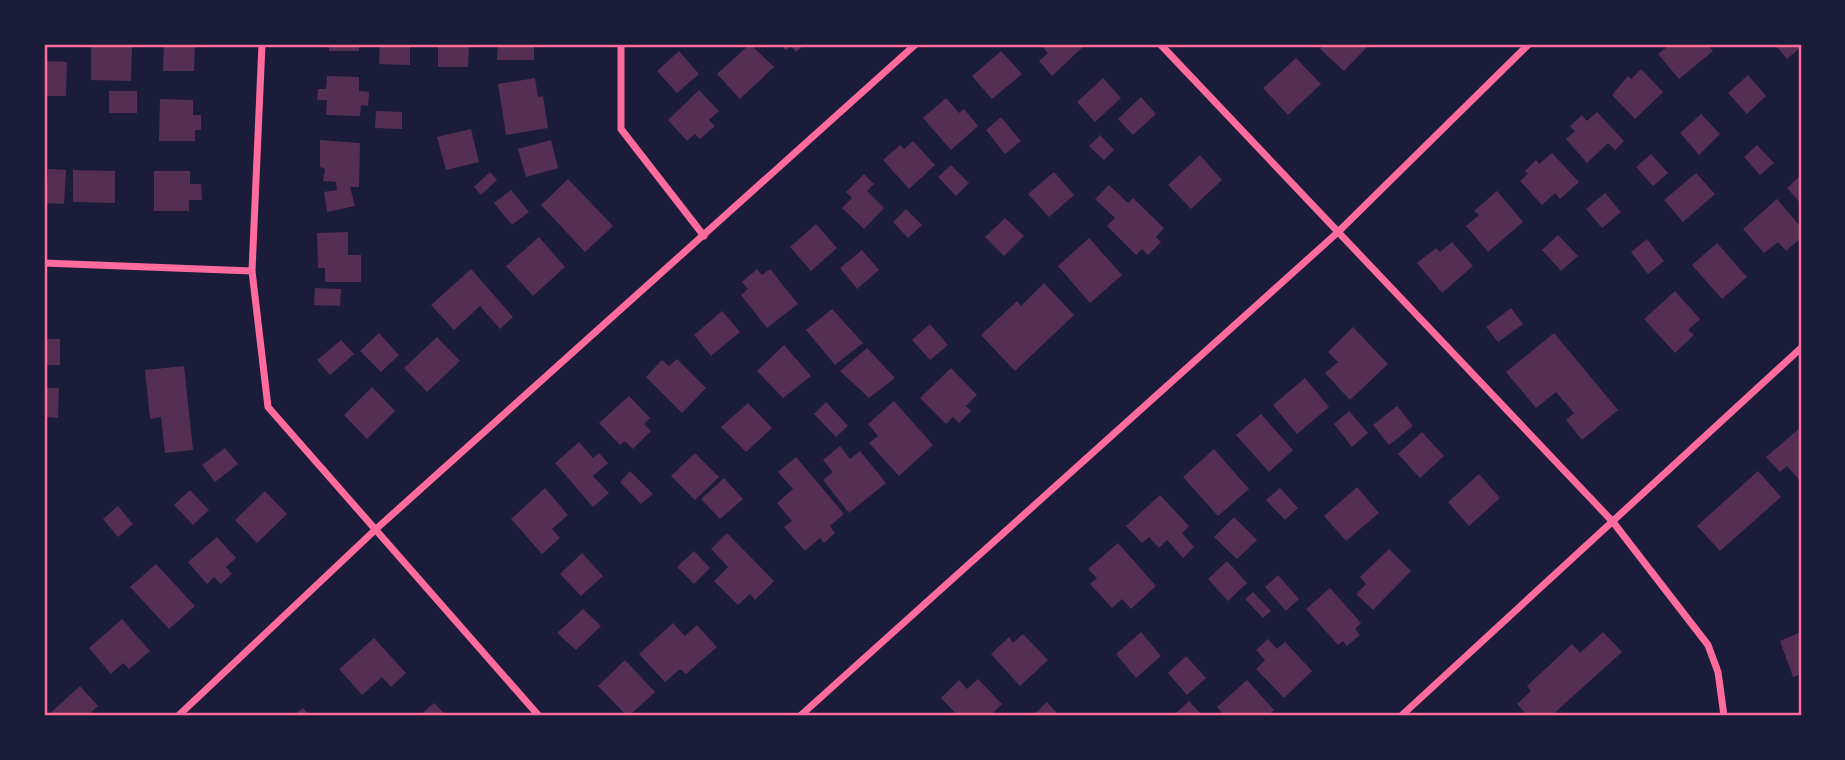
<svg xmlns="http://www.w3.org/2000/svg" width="1845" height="760" font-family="'Sofia Sans Condensed',sans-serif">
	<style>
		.building { fill: #542f53 }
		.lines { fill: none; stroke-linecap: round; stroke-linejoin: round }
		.minor { stroke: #ff6b9d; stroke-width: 7 }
		.neatline { fill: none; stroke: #ff6b9d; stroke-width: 2.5 }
	</style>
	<rect width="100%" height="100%" fill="#1b1b3a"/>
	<path class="building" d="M164 44H195L194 71H163Z
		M329 44H359V51H329Z
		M438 44H469L468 67H438Z
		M498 44H534V60H497Z
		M750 44 774 67 740 99 717 74Z
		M780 44H805L796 52 791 46 786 50Z
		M1040 44H1086L1052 76 1039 61 1048 53Z
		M1325 44H1367L1369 45 1344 71 1320 49Z
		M1665 44H1707L1713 51 1679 79 1658 54 1667 47Z
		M1774 44H1801V47L1787 59Z
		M380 45 410 46V65L379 64Z
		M91 46 132 47 131 81 91 80Z
		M679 51 699 74 677 93 657 71Z
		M1001 51 1022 74 992 99 972 76Z
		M1296 58 1321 84 1288 115 1263 88Z
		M44 61 67 62 66 96H44Z
		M1641 69 1663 92 1635 119 1612 95 1628 76 1631 79Z
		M1748 75 1766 96 1747 114 1728 93Z
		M327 76 359 77V91L369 92 368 106 361 105 360 116 326 115 327 100H317L318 89H326Z
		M535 78 538 97 543 96 548 128 506 135 498 84Z
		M1103 78 1121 98 1095 122 1077 102Z
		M699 90 719 111 709 120 715 126 700 139 695 134 687 141 668 120Z
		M109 91H137V113H109Z
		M1141 97 1156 114 1133 135 1118 119Z
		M946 98 959 113 964 109 978 126 951 150 923 118Z
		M160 99 193 100V115H201V130H195V141H159Z
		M376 111 402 112V129L375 128Z
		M1597 112 1624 141 1615 150 1608 143 1587 163 1566 139 1575 131 1570 126 1582 115 1587 121Z
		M1701 114 1720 134 1699 155 1680 133Z
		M1001 117 1021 141 1005 154 986 130Z
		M471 129 479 162 446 170 437 137Z
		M1100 135 1114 150 1104 160 1089 146Z
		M320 140 360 143 359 187H350L355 206 327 212 324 192 337 190 336 182 323 181 325 169 320 167Z
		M551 140 558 168 526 177 518 149Z
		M913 141 935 165 909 189 883 160 900 145 904 149Z
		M1757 145 1774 163 1760 175 1744 157Z
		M1552 153 1579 182 1560 199 1555 193 1542 205 1520 181 1528 174 1525 171 1536 160 1539 164Z
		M1651 154 1668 173 1653 186 1636 167Z
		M1200 155 1222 180 1191 209 1168 185Z
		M951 165 969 183 956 196 938 177Z
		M48 169 66 170 64 204 46 203Z
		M73 170 115 171V203L73 202Z
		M154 171H190V184H201L202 200H189V211H154Z
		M490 172 497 180 481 195 474 187Z
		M1054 172 1074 195 1049 217 1028 194Z
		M1696 173 1715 194 1683 222 1664 200Z
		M864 174 874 184 867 191 884 208 864 229 842 208 852 198 846 192Z
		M1801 175V204L1787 188Z
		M568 179 613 226 585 252 541 205Z
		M1109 185 1128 203 1133 198 1164 228 1156 237 1161 242 1148 255 1142 249 1136 255 1107 226 1115 218 1095 199Z
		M511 190 529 212 512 225 494 203Z
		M1497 191 1523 222 1488 252 1466 226 1479 215 1474 211Z
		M1605 193 1621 212 1602 228 1586 209Z
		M1777 199 1801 227V238L1786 251 1778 242 1764 253 1743 229Z
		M906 209 922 225 908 238 893 222Z
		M1005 218 1024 236 1004 256 985 237Z
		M816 224 837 248 811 271 790 247Z
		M348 232V255H361V282H325V268H318L317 233Z
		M1558 235 1578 256 1561 271 1542 250Z
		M539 237 565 267 533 296 506 266Z
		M1089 238 1122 275 1090 303 1058 266Z
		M1647 239 1664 261 1648 274 1631 252Z
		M1452 242 1473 266 1442 293 1417 263 1436 248 1440 252Z
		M1717 243 1747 277 1722 299 1692 265Z
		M862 250 879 270 857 289 840 268Z
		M471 269 513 317 500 329 480 306 454 330 431 305Z
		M757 269 762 275 770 269 798 304 767 328 741 295 748 289 742 282Z
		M1044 283 1074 315 1015 371 981 335 1017 301 1021 306Z
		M315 288 341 289 340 306 314 305Z
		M1675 291 1700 319 1688 330 1694 335 1675 353 1644 319Z
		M1511 308 1523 324 1498 342 1486 327Z
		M832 309 863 343 835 365 806 330Z
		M722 311 740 332 711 356 694 335Z
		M930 324 948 345 930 360 912 340Z
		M1353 327 1388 364 1350 400 1325 373 1338 362 1328 352Z
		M379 333 399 355 381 372 360 351Z
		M1554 333 1618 410 1582 440 1566 420 1574 413 1556 392 1536 408 1506 372Z
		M437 337 460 361 427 392 404 368Z
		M44 339H60V365H44Z
		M341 340 354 354 330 375 317 360Z
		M784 345 811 376 783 398 757 371Z
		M867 348 895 378 869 398 840 371Z
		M677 359 706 388 682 413 646 377 662 360 669 366Z
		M184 366 193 450 165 453 161 417 150 419 145 370Z
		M951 368 977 395 966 406 971 411 959 423 953 417 946 424 920 398Z
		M1305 378 1329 407 1297 434 1273 405Z
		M372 387 395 411 367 439 344 415Z
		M44 388H59L58 418 44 417Z
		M629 396 650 418 644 424 651 431 633 449 625 441 620 445 599 423Z
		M894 401 933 445 899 476 869 443 878 436 868 424Z
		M826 402 848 426 836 437 814 414Z
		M748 403 772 428 746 452 721 427Z
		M1397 406 1413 426 1389 445 1373 425Z
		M1349 411 1368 433 1352 447 1334 424Z
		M1261 414 1293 450 1269 472 1236 435Z
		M1801 427V482L1787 466 1780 472 1766 457Z
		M1422 432 1444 456 1420 478 1398 454Z
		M579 442 593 458 599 453 608 463 593 476 609 493 593 507 555 463Z
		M840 446 850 459 860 451 886 483 849 513 823 480 833 472 823 460Z
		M225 448 238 464 215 482 202 465Z
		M1214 449 1249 489 1218 516 1183 477Z
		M695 453 719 477 695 500 671 476Z
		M796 457 844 514 830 526 835 533 824 543 820 538 805 551 784 527 792 521 777 503 793 489 778 472Z
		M630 471 653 494 641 504 620 482Z
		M1758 471 1781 497 1720 551 1697 526Z
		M1479 474 1500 498 1469 526 1448 502Z
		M724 478 743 499 720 519 701 499Z
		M1357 487 1379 513 1346 541 1324 516Z
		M545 488 568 515 552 529 560 538 542 554 511 519Z
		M1280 488 1298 508 1285 520 1266 500Z
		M190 490 209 510 193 525 174 505Z
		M265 491 287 514 257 543 235 520Z
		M1160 495 1189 526 1182 533 1194 547 1183 558 1167 540 1159 548 1149 537 1142 543 1126 526Z
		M118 506 133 524 118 537 103 519Z
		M1234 517 1257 540 1237 559 1214 537Z
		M727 533 774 581 755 600 750 594 738 605 714 581 728 567 711 549Z
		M217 537 236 558 226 567 232 574 221 584 214 577 207 584 188 562Z
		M1118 543 1156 586 1131 609 1122 599 1112 608 1090 584 1097 578 1088 569Z
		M1389 549 1411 571 1373 610 1356 594 1366 584 1360 577Z
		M694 551 710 568 694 584 677 567Z
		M582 553 603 576 581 596 560 574Z
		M1227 561 1247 583 1228 601 1208 579Z
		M156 564 195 606 169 629 130 587Z
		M1278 575 1299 599 1286 611 1265 587Z
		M1330 588 1361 623 1355 629 1360 635 1347 646 1343 641 1338 645 1306 609Z
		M1253 592 1271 611 1263 618 1245 599Z
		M583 609 601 626 576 650 557 633Z
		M122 619 150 651 129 669 123 663 111 674 89 648Z
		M673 623 685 636 697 625 717 647 686 674 680 669 665 682 639 654Z
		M1141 632 1161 656 1136 678 1116 654Z
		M1603 632 1622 652 1551 716H1528L1517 704 1531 691 1527 686 1572 644 1580 653Z
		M1801 632V674L1793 677 1780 641Z
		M1023 634 1048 660 1020 686 991 654 1009 637 1013 643Z
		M374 638 406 673 391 687 382 677 362 695 339 669Z
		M1268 639 1277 649 1285 642 1312 671 1284 698 1256 669 1265 660 1256 650Z
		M1186 656 1206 678 1187 695 1168 673Z
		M625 660 655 692 629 716H627L598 686Z
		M978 679 1002 704 990 716H958L941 698 959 680 967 689Z
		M1247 680 1274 710 1267 716H1225L1217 707Z
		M80 686 98 706 87 716H47Z
		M1189 701 1203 716H1173Z
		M1047 702 1060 716H1032Z
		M434 703 447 716H419Z
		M303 708 310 716H293Z"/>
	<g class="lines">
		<path class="minor" d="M262 44 252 271 268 407 539 716
			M621 44V129L704 236
			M1160 44 1613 522 1708 645 1718 672 1724 716
			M44 263 252 271
			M178 716 375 530 916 44
			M800 716 1337 233 1529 44
			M1401 716 1801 348"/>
	</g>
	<rect width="1845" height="760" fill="none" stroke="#1b1b3a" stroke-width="91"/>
	<rect x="46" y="46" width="1754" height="668" class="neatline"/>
</svg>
